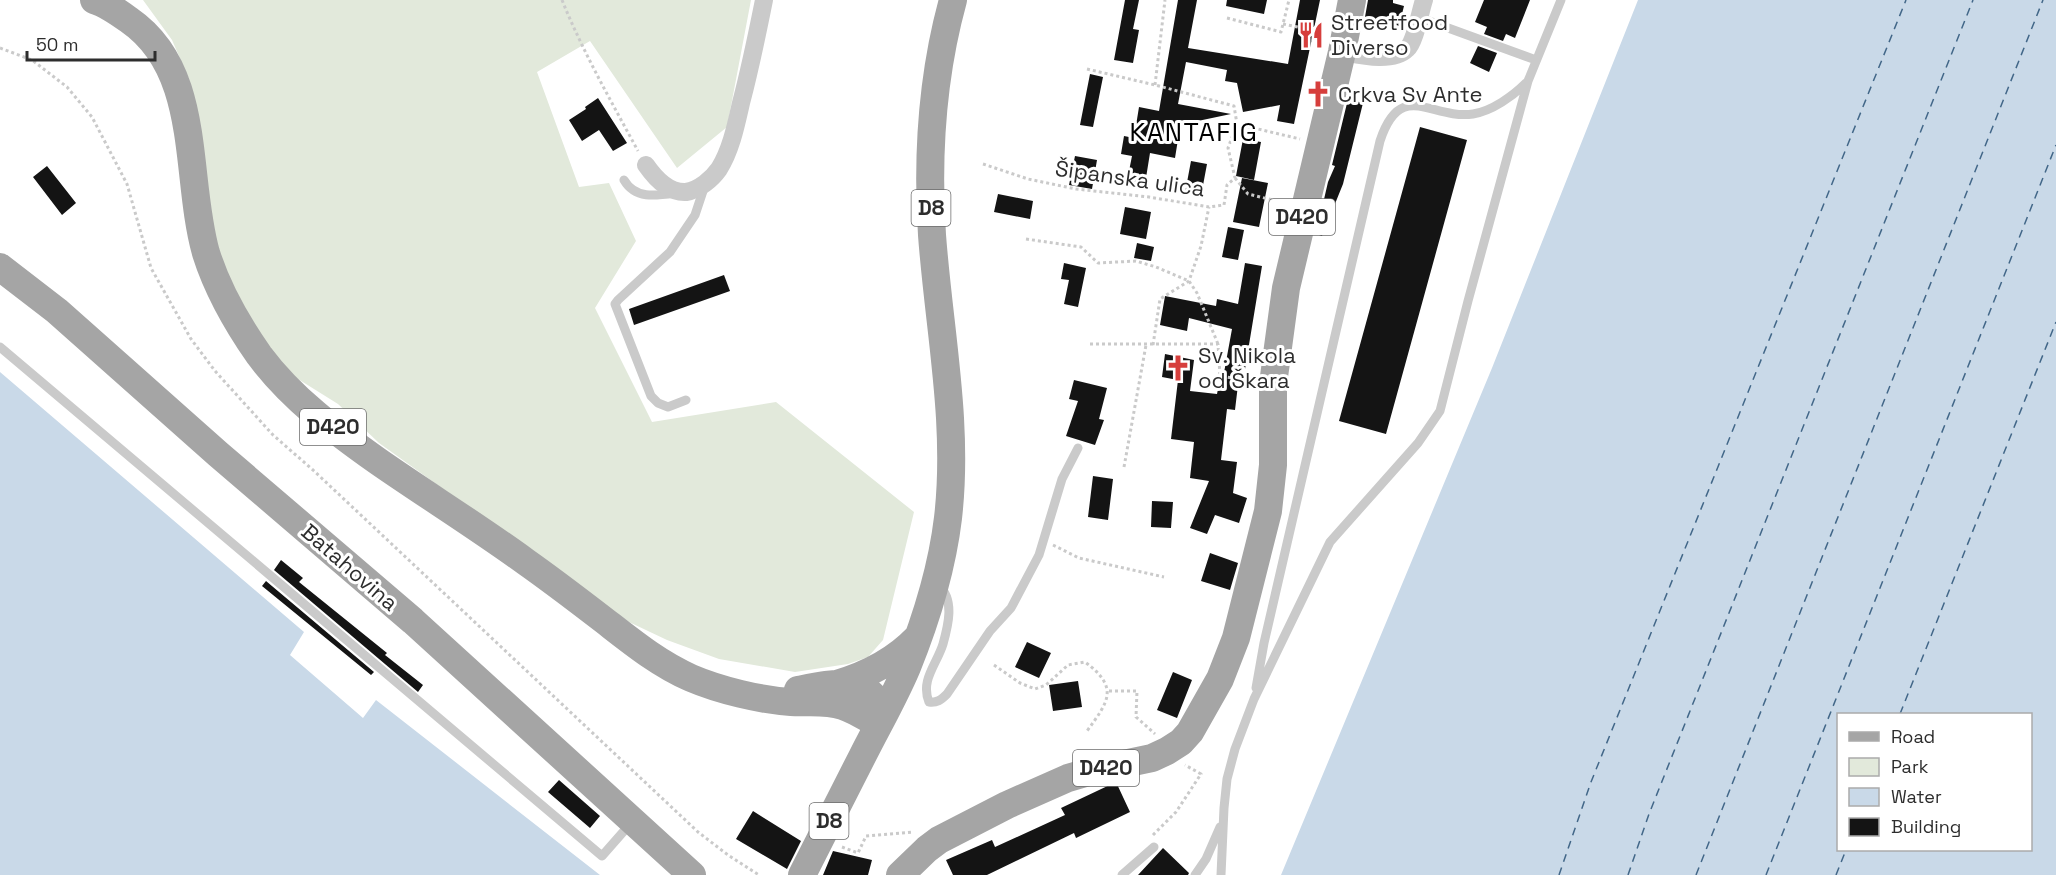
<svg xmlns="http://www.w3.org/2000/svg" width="2056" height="875" font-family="'Space Grotesk',sans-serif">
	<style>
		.green { fill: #e2e9db }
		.water { fill: #c9d9e8; fill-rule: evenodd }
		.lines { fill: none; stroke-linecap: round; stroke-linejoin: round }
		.ferry { stroke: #426788; stroke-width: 1.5; stroke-dasharray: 8 6; stroke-linecap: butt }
		.building { fill: #141414 }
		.path { stroke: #cacaca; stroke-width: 3; stroke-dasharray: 3 3; stroke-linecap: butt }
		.service { stroke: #cacaca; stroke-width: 9 }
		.minor { stroke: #cacaca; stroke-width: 18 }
		.primary { stroke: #a5a5a5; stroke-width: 28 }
		.labels { text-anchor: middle; stroke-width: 6; stroke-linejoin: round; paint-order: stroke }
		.shield { fill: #fff; stroke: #6c6c6c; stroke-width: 1.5 }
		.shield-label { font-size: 21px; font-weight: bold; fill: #2d2d2d }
		.poi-label { font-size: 22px; fill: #2d2d2d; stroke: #fff; text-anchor: start }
		.street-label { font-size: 22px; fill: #2d2d2d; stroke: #fff }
		.quarter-label { font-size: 26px; letter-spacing: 1.5px; fill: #000; stroke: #fff }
	</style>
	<rect width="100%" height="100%" fill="#fff"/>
	<path class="green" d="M143 0H751L727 127 677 168 590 41 537 72 579 187 609 183 636 241 595 308 652 422 776 402 914 512 883 640 868 657 848 664 795 672 719 659 667 640 629 622 379 443 338 404 290 374 256 340 212 238 189 79 172 40Z"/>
	<path class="water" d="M1638 0H2056V875H1281L1492 368ZM2030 714V850H1838V714Z
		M0 372 304 632 290 655 363 718 376 700 600 875H0Z"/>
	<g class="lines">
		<path class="ferry" d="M1900 714 2056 322
			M1559 875 1591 782 1906 0
			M1628 875 1649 814 1973 0
			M1696 875 2043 0
			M1766 875 2056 145
			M1836 875 1846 850"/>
	</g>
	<path class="building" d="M1125 0H1139L1133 29 1139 30 1133 63 1114 60Z
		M1178 0H1197L1188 48 1288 64 1300 0H1320L1294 124 1277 121 1280 105 1243 112 1237 83 1225 81 1227 70 1186 62 1178 104 1231 114 1174 126 1180 127 1175 158 1150 153 1145 184 1127 181 1132 156 1121 154 1124 136 1134 138 1139 107 1159 111Z
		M1227 0H1267L1264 14 1226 6Z
		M1368 0H1393V3L1404 6 1399 26 1365 17Z
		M1484 0H1530L1515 38 1506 34 1503 41 1484 34 1487 27 1475 22Z
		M1478 46 1497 53 1489 72 1470 63Z
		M1090 74 1103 77 1093 127 1080 125Z
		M598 98 627 143 613 151 599 130 582 141 569 120 586 109 585 107Z
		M1348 99 1363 103 1343 184 1322 236 1316 234 1328 182 1335 166 1332 165Z
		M1420 127 1467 140 1386 434 1339 421Z
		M1243 139 1261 142 1254 180 1236 176Z
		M1075 156 1097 160 1092 189 1069 185Z
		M1191 161 1207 164 1201 196 1185 193Z
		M47 166 76 203 62 215 33 177Z
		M1242 178 1268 183 1259 227 1233 222Z
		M998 194 1033 201 1030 219 994 212Z
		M1125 207 1151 212 1146 239 1120 234Z
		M1228 227 1244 230 1238 260 1222 257Z
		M1137 243 1154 247 1151 261 1134 258Z
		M1064 263 1086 268 1078 307 1064 304 1069 280 1061 279Z
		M1245 263 1262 266 1245 369 1240 368 1235 410 1227 409 1221 460 1237 462 1233 493 1247 498 1239 523 1215 515 1207 534 1190 528 1209 481 1190 478 1194 442 1171 439 1178 380 1162 377 1165 354 1194 360 1190 391 1217 394 1218 389H1221L1232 329 1189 318 1187 331 1160 325 1165 296 1216 306 1217 299 1238 304Z
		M724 275 730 291 634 325 629 309Z
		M1074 380 1107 388 1099 419 1104 420 1095 445 1066 436 1078 401 1069 399Z
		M1093 476 1113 479 1108 520 1088 517Z
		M1152 501 1173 502 1171 528 1151 527Z
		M1210 553 1238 563 1230 590 1201 581Z
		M281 560 303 578 299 582 387 653 385 655 423 685 418 692 274 570Z
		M266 581 374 672 371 675 262 586Z
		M1027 642 1051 653 1039 678 1015 667Z
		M1173 672 1192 680 1177 718 1157 710Z
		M1078 681 1082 707 1053 711 1049 685Z
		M559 780 600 816 590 828 548 792Z
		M1116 782 1130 812 1076 838 1074 833 987 875H953L946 860 992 840 995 847 1065 815 1061 808Z
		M753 811 801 841 787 869 736 839Z
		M1163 848 1189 873 1188 875H1138Z
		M833 851 872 860 868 875H823Z"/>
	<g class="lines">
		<path class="path" d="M562 0C583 52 611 101 638 151
			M1227 18 1281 32 1289 0
			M1283 24 1322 32
			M0 48 32 60 67 87 92 117 127 184 151 268 191 339 215 371 273 435 313 470 698 832 728 855 759 875
			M1087 69 1155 85 1234 106 1237 124 1300 139
			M1155 85 1165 0
			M983 164 1028 179 1076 189 1149 197 1209 207 1224 205 1227 185 1235 178 1228 148 1237 124
			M1235 178 1248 194 1285 203
			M1026 239 1081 247 1098 263 1136 261 1156 267 1189 281 1197 293 1218 344
			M1090 344H1218L1220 376 1250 381
			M1153 345 1160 299 1189 281 1201 246 1209 207
			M1124 467 1146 345
			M1053 545 1079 558 1164 577
			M994 665 1020 683 1035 689 1046 685 1068 665 1085 662C1120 688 1108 702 1087 731
			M1109 691H1137L1136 717 1155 734
			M1153 835 1176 812 1201 774 1185 765
			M842 847 858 853 866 836 913 832"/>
		<path class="service" d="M1418 17 1536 60
			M624 180C635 199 655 196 675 193
			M0 347 602 856 631 823
			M686 400 668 407 658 403 651 396 615 304 618 300 670 252 695 215 705 185
			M939 586C955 600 948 626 943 644 937 664 920 680 929 702 937 703 941 700 947 694L990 631 1011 608 1039 555 1062 479 1078 448
			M1256 688 1264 643 1380 141C1401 78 1431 120 1473 114 1492 111 1513 96 1526 83
			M1122 875 1154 847
			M1195 875 1206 859 1220 827
			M1221 875 1224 808 1227 779 1235 749 1254 699 1330 542 1418 443 1440 411 1468 301 1528 81 1561 0"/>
		<path class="minor" d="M1342 52C1359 55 1393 63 1407 49 1415 42 1420 12 1424 0
			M646 165C655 178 669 193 686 192 699 190 712 179 719 169 731 150 736 125 741 103 750 69 757 35 764 0"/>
		<path class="primary" d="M94 0C107 4 118 12 129 20 203 71 184 176 206 253 217 288 238 325 259 355 291 398 335 431 379 462 428 496 478 527 526 562 553 581 579 601 605 621 632 642 659 664 691 678 719 690 760 700 791 702 808 703 826 700 843 706 855 710 867 718 878 724
			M0 267 57 311 218 454 413 621 692 875
			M837 684C867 675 895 661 917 638
			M798 690C832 683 869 674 884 714
			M802 875C822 836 842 796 862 757 877 727 894 698 907 667 926 620 942 568 948 518 959 423 939 330 932 235 927 157 932 76 953 0
			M900 875 927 849 939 840 1007 805 1068 778 1095 770 1152 758 1167 751 1181 742 1190 732 1220 679 1236 638 1268 511 1273 465V384L1286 288 1342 52 1352 0"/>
	</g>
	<defs>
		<g id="restaurant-bare" transform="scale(2.07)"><path d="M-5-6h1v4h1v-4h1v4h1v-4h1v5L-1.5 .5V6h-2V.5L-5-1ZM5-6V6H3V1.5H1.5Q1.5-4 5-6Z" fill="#d63e3c" stroke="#fff" stroke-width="2.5" paint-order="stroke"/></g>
		<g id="church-bare" transform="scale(2.07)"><path d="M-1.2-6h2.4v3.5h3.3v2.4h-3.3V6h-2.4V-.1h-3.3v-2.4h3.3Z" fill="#d63e3c" stroke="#fff" stroke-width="2.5" paint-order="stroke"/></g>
	</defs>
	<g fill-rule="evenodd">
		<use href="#restaurant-bare" x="1311" y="35"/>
		<use href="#church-bare" x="1318" y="94"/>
		<use href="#church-bare" x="1178" y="368"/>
	</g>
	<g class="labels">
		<g class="shield">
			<rect x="911.5" y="190" width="39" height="36" rx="4.5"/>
			<rect x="1269" y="199" width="66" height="36" rx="4.5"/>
			<rect x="300" y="409" width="66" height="36" rx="4.5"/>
			<rect x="1073" y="750" width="66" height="36" rx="4.5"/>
			<rect x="809.5" y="803" width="39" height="36" rx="4.5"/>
		</g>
		<g class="shield-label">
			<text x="931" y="215">D8</text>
			<text x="1302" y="224">D420</text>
			<text x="333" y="434">D420</text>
			<text x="1106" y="775">D420</text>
			<text x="829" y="828">D8</text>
		</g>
		<g class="poi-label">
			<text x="1331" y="30">Streetfood<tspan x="1331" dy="25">Diverso</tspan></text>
			<text x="1338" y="102">Crkva Sv Ante</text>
			<text x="1198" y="363">Sv. Nikola<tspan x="1198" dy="25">od Škara</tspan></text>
		</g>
		<g class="street-label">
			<text transform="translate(1130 178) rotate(8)" y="8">Šipanska ulica</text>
			<text transform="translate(350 567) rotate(41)" y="8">Batahovina</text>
		</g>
		<g class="quarter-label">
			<text x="1194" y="141">KANTAFIG</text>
		</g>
	</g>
	<rect x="1837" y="713" width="195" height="138" fill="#ffffff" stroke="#ababab" stroke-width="1.5"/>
	<rect x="1849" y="732" width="30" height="9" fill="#a5a5a5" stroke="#ababab" stroke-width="1.5"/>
	<text x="1891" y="743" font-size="18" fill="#2d2d2d">Road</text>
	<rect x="1849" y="758" width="30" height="18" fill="#e2e9db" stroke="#ababab" stroke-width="1.5"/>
	<text x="1891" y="773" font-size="18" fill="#2d2d2d">Park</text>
	<rect x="1849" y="788" width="30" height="18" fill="#c9d9e8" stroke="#ababab" stroke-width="1.5"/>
	<text x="1891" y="803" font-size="18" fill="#2d2d2d">Water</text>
	<rect x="1849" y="818" width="30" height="18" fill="#141414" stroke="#ababab" stroke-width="1.5"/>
	<text x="1891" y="833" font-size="18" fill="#2d2d2d">Building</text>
	<path d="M27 51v9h128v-9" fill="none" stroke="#2d2d2d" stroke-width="3"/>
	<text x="36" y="51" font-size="18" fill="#2d2d2d" stroke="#ffffff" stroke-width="4.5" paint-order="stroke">50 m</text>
</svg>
